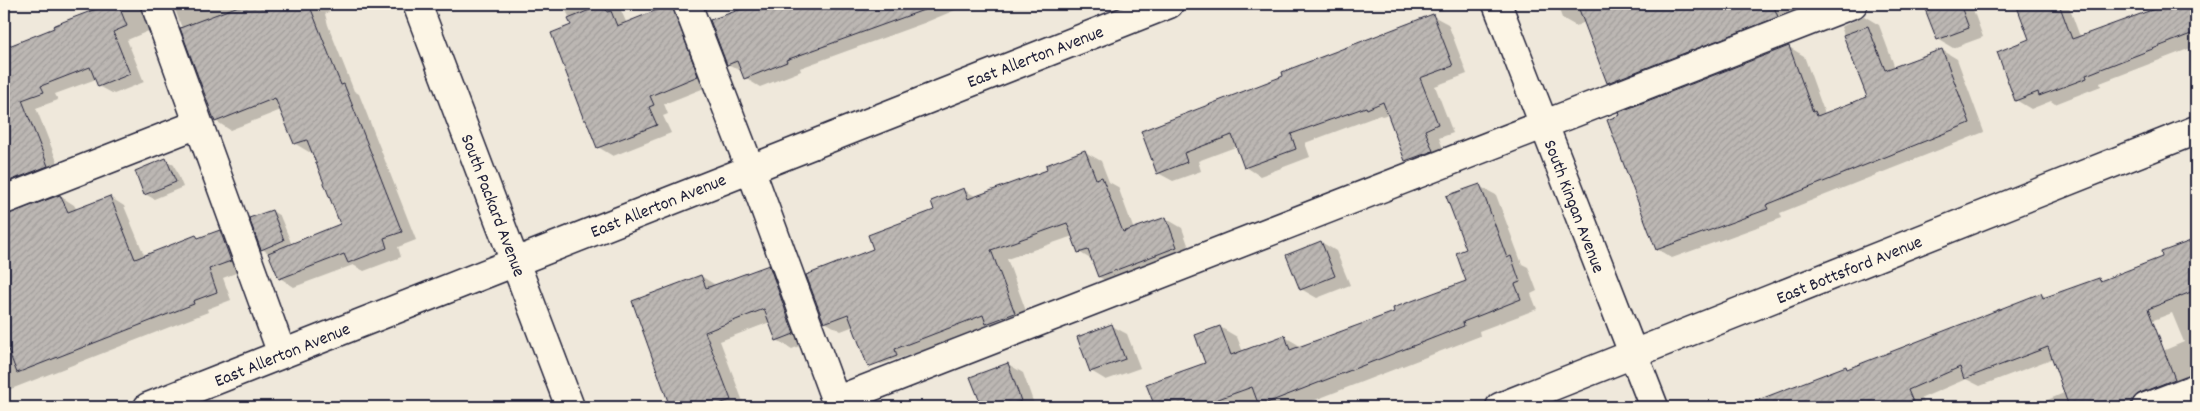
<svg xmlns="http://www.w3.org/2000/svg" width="2200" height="411" font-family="Dekko,sans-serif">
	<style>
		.shadow { fill: #0003 }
		.building { fill: url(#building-hatch); stroke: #22223b }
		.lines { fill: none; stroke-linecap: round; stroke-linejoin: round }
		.minor-casing { stroke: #22223b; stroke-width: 31 }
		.minor { stroke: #fcf5e5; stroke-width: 28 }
		.labels { text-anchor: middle; stroke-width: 5; stroke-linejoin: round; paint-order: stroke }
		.street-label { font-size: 18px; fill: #22223b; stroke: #fcf5e5 }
	</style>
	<defs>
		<pattern id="building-hatch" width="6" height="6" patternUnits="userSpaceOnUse" patternTransform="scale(1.25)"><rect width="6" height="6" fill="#bcb7b3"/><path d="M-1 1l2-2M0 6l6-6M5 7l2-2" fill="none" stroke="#a19d9b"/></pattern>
	</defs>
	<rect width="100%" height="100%" fill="#efe8db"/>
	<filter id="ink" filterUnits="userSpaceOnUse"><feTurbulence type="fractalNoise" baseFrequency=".02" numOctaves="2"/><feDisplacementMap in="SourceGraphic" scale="10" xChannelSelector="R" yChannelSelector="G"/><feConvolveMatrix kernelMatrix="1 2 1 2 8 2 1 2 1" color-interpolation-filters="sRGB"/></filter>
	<g filter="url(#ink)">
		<path class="shadow" d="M113 4H157L158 27 127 40 144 82 114 94 99 86 96 79 55 94 58 100 36 108 62 174 4 204V43L11 46Z
			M173 4H326L329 12 325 14 328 25 354 91 359 94 416 240 398 247 401 257 364 271 353 265 294 287 280 278 270 254 262 249 272 211 280 216 292 245 341 225 313 151 309 152 294 143 281 110 230 130 216 121Z
			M563 4H618L627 24 672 6 686 14 712 85 664 104 668 114 663 116 671 133 613 156 598 147 588 121 585 120 573 25Z
			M742 4H970L924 23 800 68 801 71 760 87 745 78 743 72 728 64 744 9Z
			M1557 4H1841L1622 90 1608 82 1585 22 1576 26 1562 18Z
			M1932 4H1971L1983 37 1953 48 1938 39 1925 6Z
			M2017 4H2068L2079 34 2083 37 2172 4H2196V46L2100 83 2101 86 2055 104 2051 101 2031 109 2016 100 2031 40Z
			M1433 16 1448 24 1467 74 1435 86 1453 133 1439 138 1447 159 1421 169 1406 160 1389 114 1382 116 1380 115 1305 143 1310 157 1260 176 1246 167 1238 146 1198 161 1201 171 1173 181 1158 173 1143 131 1285 77Z
			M1864 16 1879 25 1895 68 1942 50 1957 59 1984 132 1780 213 1782 218 1672 258 1657 249 1789 47 1804 56 1825 114 1868 98 1841 27Z
			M1085 152 1101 161 1109 182 1118 187 1134 230 1165 218 1182 228 1192 256 1115 286 1099 277 1092 260 1079 252 1073 236 1007 259 1030 322 960 339 881 364 865 355 854 326 841 331 825 322 875 250 936 211 964 190 977 197 1049 170Z
			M166 160 174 165 183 187 154 199 145 194Z
			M1479 186 1496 195 1522 264 1528 267 1537 291 1531 294 1537 309 1479 331 1480 336 1297 407H1265L1260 405 1258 400 1238 407H1220L1210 402 1207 363 1220 327 1237 337 1243 352 1285 337 1302 347 1396 313 1468 282V250Z
			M60 196 74 205 77 210 110 197 124 206 145 257 196 236 200 239 220 231 235 240 246 269 223 278 231 300 207 309 208 312 6 391 9 398 4 400V215L5 216Z
			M2194 241 2196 242V385L2149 407H2031L2184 342 2172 313 1980 386 1966 379 1922 398 1926 407H1740L1846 368 1849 369 2041 294 2048 298 2099 279 2102 281 2164 258Z
			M1321 242 1336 251 1350 285 1317 298 1301 289Z
			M769 267 784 275 809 342 792 349 777 340 770 322 720 341 745 407H674L673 404 701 276 717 286Z
			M1112 326 1127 334 1140 368 1106 380 1091 371Z
			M1008 364 1023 373 1035 407H983L972 378Z
			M1190 392 1207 402 1209 407H1149Z"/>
		<path class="building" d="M109 4H118L127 26 113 32 130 74 98 87 90 67 41 86 44 92 22 100 48 166 4 183V48L54 28 53 26 70 19Z
			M244 4H309L341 85 344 84 402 232 384 238 387 248 348 263 344 254 279 279 268 253 340 224 307 140 294 144 275 98 215 122 180 28Z
			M604 4 607 12 611 11 617 26 672 4 698 76 650 96 654 105 649 107 657 125 597 148 586 120H584L551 33 571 25 568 19Z
			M756 4H931L932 7 786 60 787 62 744 79 737 61 727 65 710 20Z
			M1577 4H1773L1778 17 1607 83Z
			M1923 4H1960L1969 28 1937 40Z
			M2016 4H2059L2072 39 2168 4H2196V32L2086 75 2087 78 2039 96 2038 92 2015 101 1997 52 2029 39Z
			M1433 14 1453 66 1420 78 1438 124 1425 130 1433 151 1405 161 1383 102 1367 109 1366 107 1291 134 1296 149 1244 168 1232 135 1184 153 1187 162 1157 174 1141 131 1283 76 1282 72Z
			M1868 26 1885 70 1942 49 1970 123 1766 205 1768 209 1656 250 1607 120 1620 115 1619 112 1789 46 1813 112 1815 111 1817 116 1867 97 1843 35Z
			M1085 150 1096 179 1102 177 1123 232 1166 217 1177 247 1098 277 1088 250 1078 253 1067 223 991 250 1015 313 986 324 983 315 895 349 897 356 868 367 848 314 824 323 806 275 873 249 868 235 934 210 931 201 964 188 968 199 1047 170 1046 165Z
			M166 158 176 182 144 195 135 171Z
			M1480 184 1507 258 1511 256 1520 282 1515 284 1521 299 1463 322 1464 326 1259 406 1252 387 1196 407H1155L1146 384 1205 363 1195 335 1220 326 1231 355 1285 335 1290 350 1394 312 1393 308 1466 281 1456 253 1466 249 1446 196Z
			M60 195 68 212 110 196 135 259 196 235 198 238 220 230 231 261 209 269 217 292 193 301 194 304 17 373 4 339V215Z
			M272 210 284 240 261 250 249 218Z
			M2196 239V290L2148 309 2175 379 2140 393 2134 398 2131 405 2124 407H2069L2048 347 1964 379 1960 367 1908 390 1915 407H1745V405L1846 366 1847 369 2041 293 2043 298 2099 278 2100 281 2162 257 2161 252Z
			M1321 241 1335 276 1300 290 1286 255Z
			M769 265 794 334 776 341 764 309 705 332 731 400 710 407H670L632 301 701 275 706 288Z
			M1112 324 1125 359 1090 372 1077 337Z
			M1008 363 1021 401 1005 407H982L970 377Z"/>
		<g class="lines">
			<g class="minor-casing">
				<path id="minor" d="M155 4 282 354
					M417 4 570 407
					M687 4 750 168 838 407
					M1497 4 1654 407
					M4 200 198 124
					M835 401 1853 4
					M148 407 1169 4
					M1500 407 2196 130
					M2146 407 2196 388"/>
			</g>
			<use href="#minor" class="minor"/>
		</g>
	</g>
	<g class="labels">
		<g class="street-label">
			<text transform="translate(1035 56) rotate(-21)" y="6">East Allerton Avenue</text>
			<text transform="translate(494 205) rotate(69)" y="6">South Packard Avenue</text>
			<text transform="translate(658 205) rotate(-22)" y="6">East Allerton Avenue</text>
			<text transform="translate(1575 206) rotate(69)" y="6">South Kingan Avenue</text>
			<text transform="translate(1849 269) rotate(-22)" y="6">East Bottsford Avenue</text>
			<text transform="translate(282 354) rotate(-22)" y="6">East Allerton Avenue</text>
		</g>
	</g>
	<rect width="2200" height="411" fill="none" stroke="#fcf5e5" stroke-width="20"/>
	<rect x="10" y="10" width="2180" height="391" fill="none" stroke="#22223b" stroke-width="2" filter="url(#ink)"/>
</svg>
